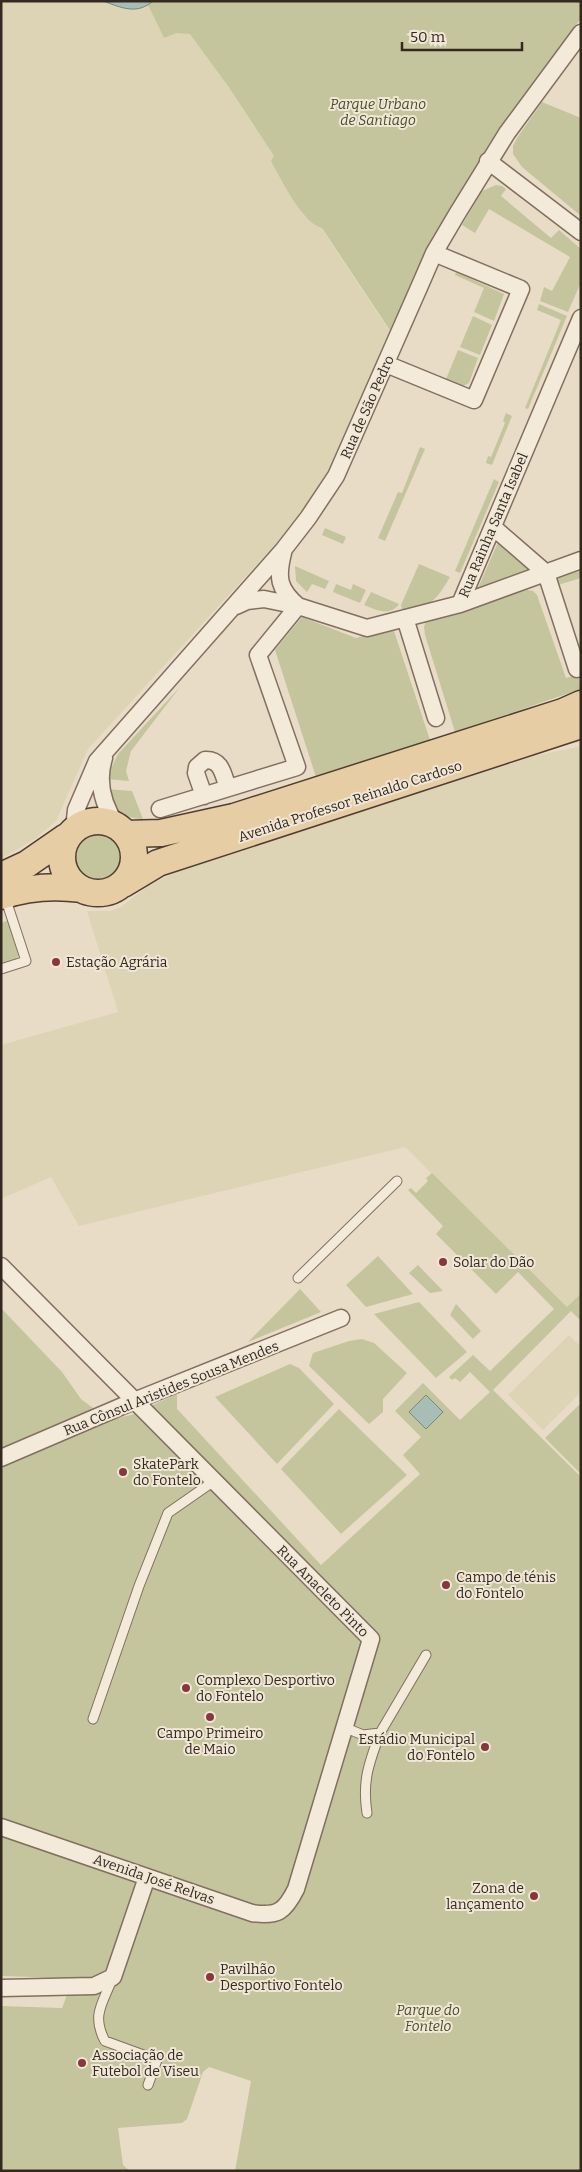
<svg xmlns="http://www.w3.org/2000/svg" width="582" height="2172" font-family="Bitter,serif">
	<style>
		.farmland { fill: #ddd4b5 }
		.green { fill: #c4c59c }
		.water { fill: #a8bdb5; stroke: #6f8a82 }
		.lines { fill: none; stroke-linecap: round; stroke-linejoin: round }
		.service-casing { stroke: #826f5f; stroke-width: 11 }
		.minor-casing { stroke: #826f5f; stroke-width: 19 }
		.primary-casing { stroke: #513e32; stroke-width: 29 }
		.service { stroke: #f4ead9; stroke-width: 9 }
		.minor { stroke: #f4ead9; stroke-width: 16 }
		.primary { stroke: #e7cda4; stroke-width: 26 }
		.poi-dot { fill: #8a363d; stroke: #f1e7d6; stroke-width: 2 }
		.labels { text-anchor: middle; stroke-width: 4; stroke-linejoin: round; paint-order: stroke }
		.park-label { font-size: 14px; font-style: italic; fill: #484e2a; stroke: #f1e7d6 }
		.street-label { font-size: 14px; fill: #342920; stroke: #f1e7d6 }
		.poi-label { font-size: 14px; fill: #342920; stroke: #f1e7d6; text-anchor: start }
	</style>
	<rect width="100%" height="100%" fill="#e9dcc7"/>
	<path class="farmland" d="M1 1H103L125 9 144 8 148 5 164 38 177 33H190L228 86 392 335 343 447 322 486 290 528 88 749 56 821 35 839 1 859Z
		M581 746V1293L567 1307 405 1147 79 1226 51 1177 1 1199V1045L118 1012 87 911H110L121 907 149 885 176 872 534 756Z
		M569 1335 581 1347V1392L543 1430 508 1395Z"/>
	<path class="green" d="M146 1H581V18L495 135 393 335 322 228C302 223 281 179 271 161L274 156 228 86 190 34 177 33 164 38Z
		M542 102 581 118V216L522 167 513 154V146L517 138Z
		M496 185 502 186 506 189 501 196 551 238 559 230 581 249V282L568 312 540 301 544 287 552 291 570 257 489 209 475 233 462 225 482 191Z
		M456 272 504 294 494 321 474 312 484 288 455 275Z
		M539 304 567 316 528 409 525 408 561 320 537 310Z
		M473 316 492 325 480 355 460 347Z
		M458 350 478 358 469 383 463 386 446 379Z
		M506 413 512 416 492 465 486 463 488 456 491 457 505 423 503 421Z
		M420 447 425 449 385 541 378 538 398 492 402 493Z
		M494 479 499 482 460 573 455 571Z
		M325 528 346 537 343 544 322 535Z
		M499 540 531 572 478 588Z
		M419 564 450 577C438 598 429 610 402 610L401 605Z
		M295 566 329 581 325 589 312 584 307 592 296 581Z
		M581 566V578L558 585 555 574Z
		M336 584 351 590 353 584 366 590 360 603 333 592Z
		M527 590 533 591 537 595 566 678 578 674 581 689 455 732 425 635 424 627 426 621Z
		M371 592 399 604C390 617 376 610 364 605Z
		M302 617 356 638 393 628 430 740 316 777 275 650Z
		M180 687 131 751 126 771 129 781 106 779 118 754Z
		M107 789 132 791 143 819C120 818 114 809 107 789Z
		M75 856a23 23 0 1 1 46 0a23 23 0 1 1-46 0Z
		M9 920 19 955 13 963 1 966V923Z
		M432 1173 567 1307 581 1293V1321L571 1311 493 1390 581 1477V2171H235L251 2081 209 2067 203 2072 187 2119 182 2123 118 2128 123 2165 130 2171H1V2006L62 2008 70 1987 92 1979 1 1976V1308L62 1372 81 1399 109 1420 131 1415 177 1394V1409L180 1412 321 1565 420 1474 403 1455 421 1437 395 1411 423 1383 460 1420 490 1392 470 1372 460 1382 455 1378 452 1380 449 1377 473 1355 490 1371 554 1309 518 1272 496 1294 436 1234 443 1226 408 1190 411 1188 416 1193 428 1181 426 1178Z
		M378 1256 413 1294 366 1307 346 1285Z
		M418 1265 443 1291 430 1293 409 1273Z
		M300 1289 321 1312 248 1342Z
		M419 1302 467 1352 436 1378 374 1314Z
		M456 1304 481 1331 473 1339 450 1315Z
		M362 1339 374 1343 407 1373 383 1399V1412L369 1424 309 1366 313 1353 349 1341Z
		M290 1364 299 1368 334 1404 277 1464 215 1397Z
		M581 1403V1474L545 1438Z
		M339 1409 407 1475 341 1534 281 1469Z"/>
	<path class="water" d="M103 1H153C137 15 122 8 103 1Z
		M426 1395 443 1412 426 1429 409 1412Z"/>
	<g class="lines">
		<g class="service-casing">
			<path id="service" d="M1 969 26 961 5 897
				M298 1278 397 1181
				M93 1719 139 1586 168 1513 214 1481
				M346 1728 363 1735 380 1733 426 1655
				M367 1813C362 1781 369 1763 380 1733
				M113 1977C103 2003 91 2015 105 2041L157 2060 148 2085"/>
		</g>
		<g class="minor-casing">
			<path id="minor" d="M488 161 581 232
				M386 364 474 400 521 289 434 253
				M493 527 546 573 577 669
				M283 553C277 577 278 589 298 606
				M460 604 581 560
				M236 606 247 601 264 599 298 606 367 628 460 604 581 318
				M405 618 436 718
				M104 758C96 783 103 805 117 826
				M204 796 196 773 197 767 205 760C222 759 223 775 228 788
				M160 809 297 767 258 655 298 606
				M74 829 76 810 97 761 284 549 308 518 336 476 421 283 434 253 457 214 507 133 581 33
				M1 1266 371 1639 296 1889C285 1911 278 1917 252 1913L1 1827
				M1 1458 134 1401 341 1318
				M1 1988 94 1986 113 1977 147 1877"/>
		</g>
		<g class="primary-casing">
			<path id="primary" d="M62 857a36 36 0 1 1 72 0a36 36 0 1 1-72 0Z
				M126 834 161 833 234 817 563 712 581 704
				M1 876 27 864 66 837
				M123 884 158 863 581 725
				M1 896C28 887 53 885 81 889"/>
		</g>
		<use href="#service" class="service"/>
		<use href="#minor" class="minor"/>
		<use href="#primary" class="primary"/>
	</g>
	<g class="poi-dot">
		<circle cx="56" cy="962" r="5"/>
		<circle cx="443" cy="1262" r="5"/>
		<circle cx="123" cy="1472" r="5"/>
		<circle cx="446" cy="1585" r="5"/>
		<circle cx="186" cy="1688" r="5"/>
		<circle cx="210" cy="1717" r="5"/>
		<circle cx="485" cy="1747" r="5"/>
		<circle cx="534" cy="1896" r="5"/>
		<circle cx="210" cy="1977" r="5"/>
		<circle cx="82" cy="2063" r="5"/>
	</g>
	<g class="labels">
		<g class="park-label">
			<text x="378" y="109">Parque Urbano<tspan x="378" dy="16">de Santiago</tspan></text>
			<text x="428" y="2015">Parque do<tspan x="428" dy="16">Fontelo</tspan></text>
		</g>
		<g class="street-label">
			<text transform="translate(367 407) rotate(-66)" y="5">Rua de São Pedro</text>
			<text transform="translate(493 525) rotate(-67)" y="5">Rua Rainha Santa Isabel</text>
			<text transform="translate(350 801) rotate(-18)" y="5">Avenida Professor Reinaldo Cardoso</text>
			<text transform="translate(171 1388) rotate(-22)" y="5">Rua Cônsul Aristides Sousa Mendes</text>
			<text transform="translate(323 1591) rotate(45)" y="5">Rua Anacleto Pinto</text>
			<text transform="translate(154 1879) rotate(19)" y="5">Avenida José Relvas</text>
		</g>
		<g class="poi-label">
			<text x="66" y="967">Estação Agrária</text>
			<text x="453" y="1267">Solar do Dão</text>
			<text x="133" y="1469">SkatePark<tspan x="133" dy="16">do Fontelo</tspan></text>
			<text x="456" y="1582">Campo de ténis<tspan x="456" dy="16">do Fontelo</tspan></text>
			<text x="196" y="1685">Complexo Desportivo<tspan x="196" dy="16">do Fontelo</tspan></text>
			<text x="210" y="1738" text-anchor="middle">Campo Primeiro<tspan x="210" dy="16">de Maio</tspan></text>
			<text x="475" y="1744" text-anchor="end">Estádio Municipal<tspan x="475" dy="16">do Fontelo</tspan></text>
			<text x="524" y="1893" text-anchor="end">Zona de<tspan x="524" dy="16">lançamento</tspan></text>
			<text x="220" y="1974">Pavilhão<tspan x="220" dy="16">Desportivo Fontelo</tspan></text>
			<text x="92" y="2060">Associação de<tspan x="92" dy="16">Futebol de Viseu</tspan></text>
		</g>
	</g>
	<rect width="582" height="2172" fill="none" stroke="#342920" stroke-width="5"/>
	<path d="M402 42v8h120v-8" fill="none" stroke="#342920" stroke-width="2.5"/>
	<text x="410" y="42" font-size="15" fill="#342920" stroke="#f1e7d6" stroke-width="4" paint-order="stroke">50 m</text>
</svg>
